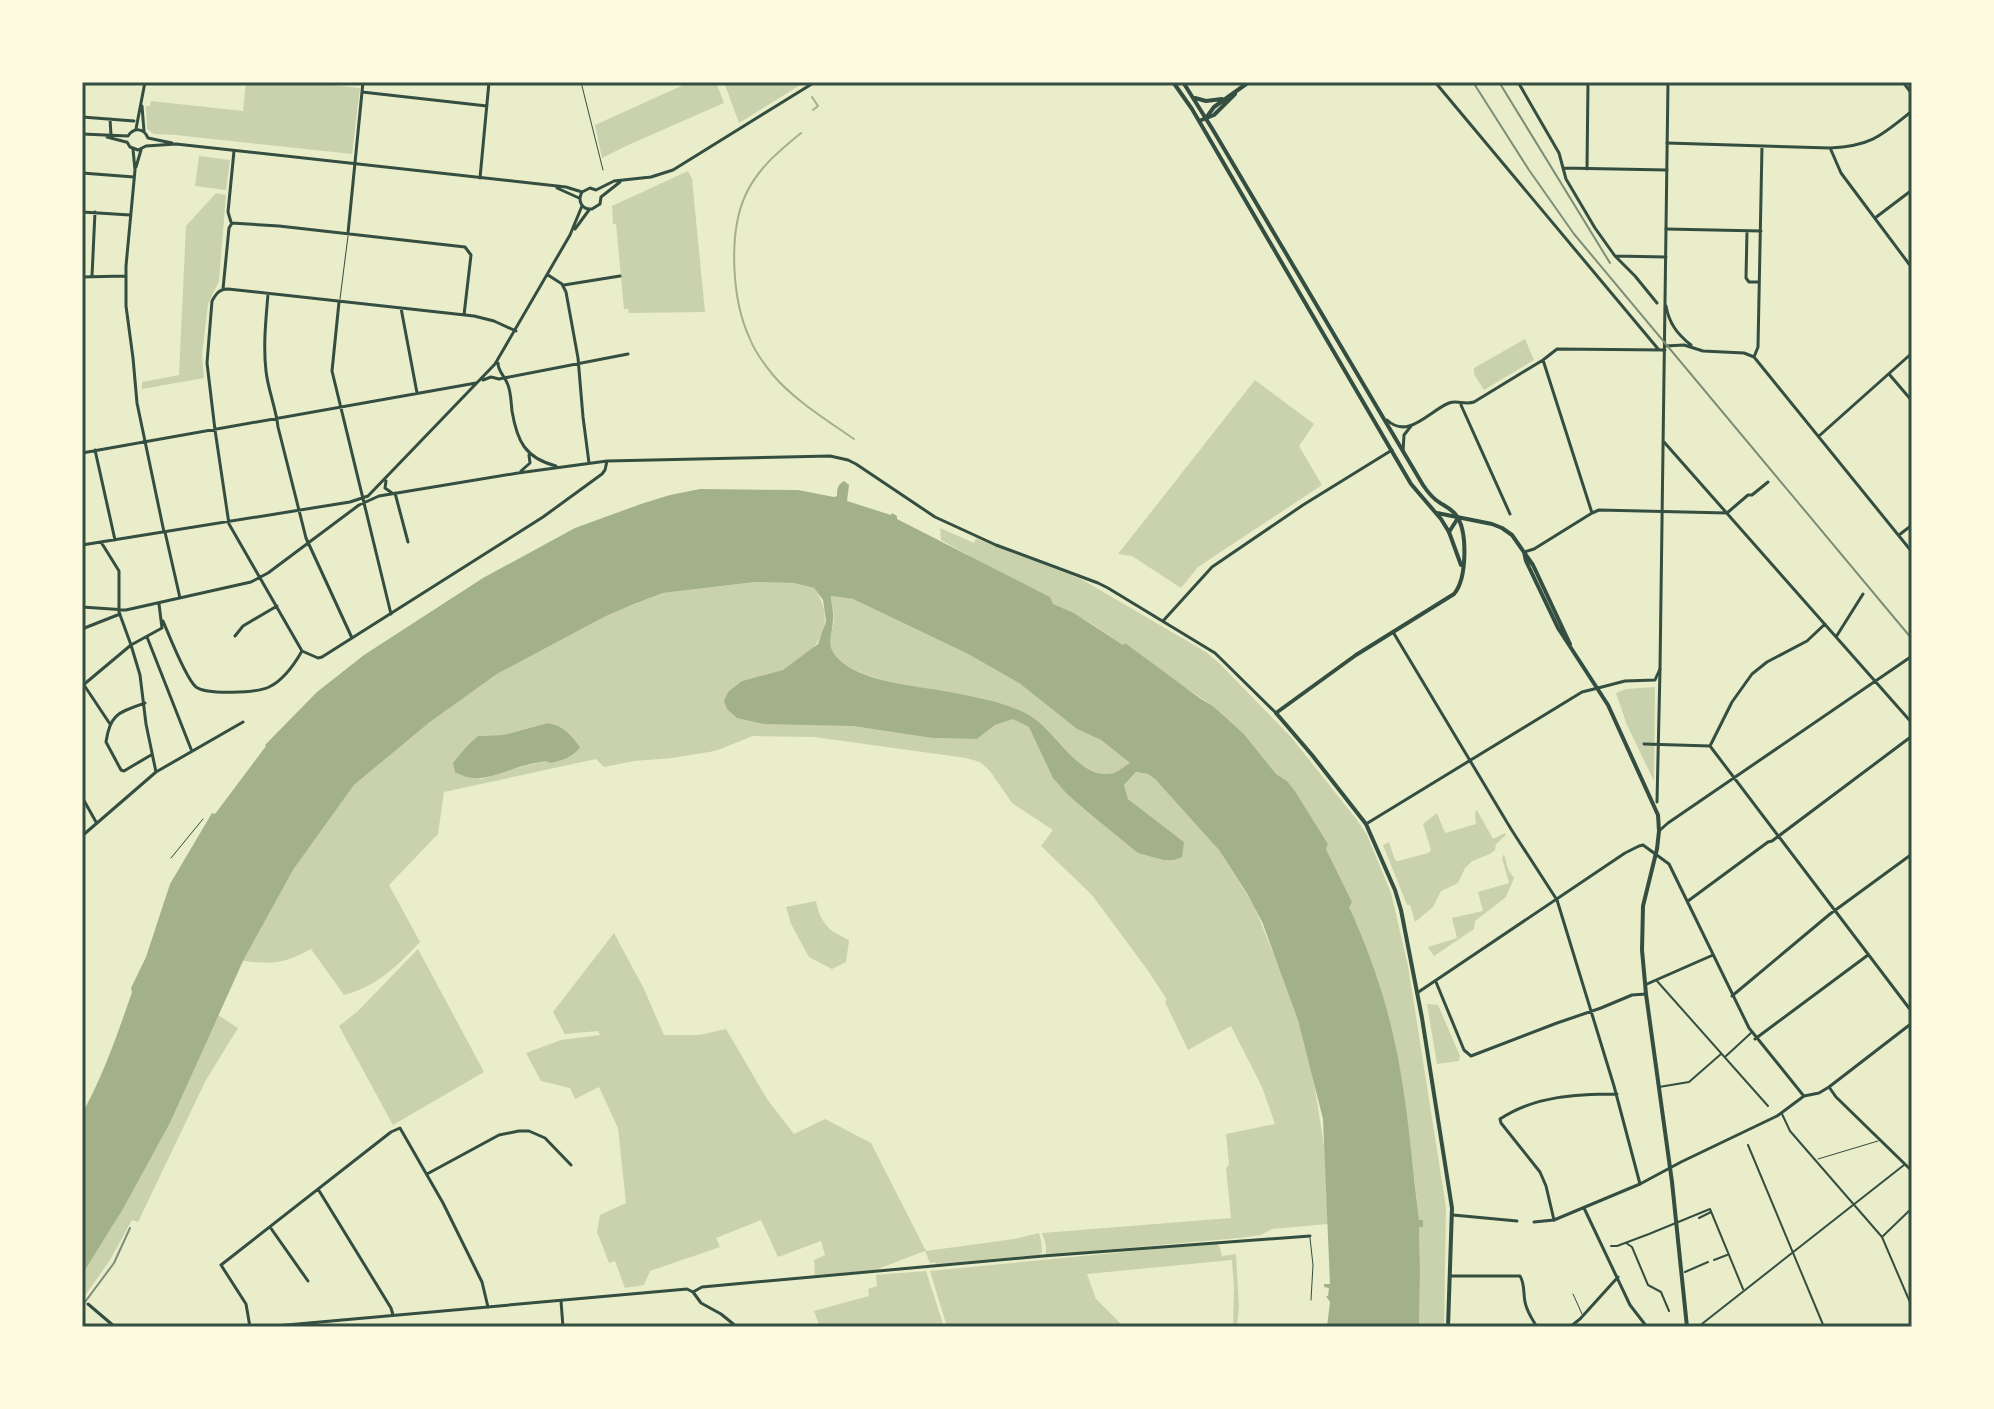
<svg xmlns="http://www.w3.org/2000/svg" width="1994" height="1409" font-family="'Fira Sans',sans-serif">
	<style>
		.green { fill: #cad2ad; fill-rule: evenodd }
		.water { fill: #a3b18a; fill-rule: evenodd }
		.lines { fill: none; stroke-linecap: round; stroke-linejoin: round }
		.stream { stroke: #a3b18a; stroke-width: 2 }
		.service { stroke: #344e41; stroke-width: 1 }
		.pedestrian { stroke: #344e41; stroke-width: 2 }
		.minor { stroke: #344e41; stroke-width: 3 }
		.tertiary { stroke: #344e41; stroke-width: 3 }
		.secondary { stroke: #344e41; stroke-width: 4 }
		.primary { stroke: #344e41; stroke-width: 4 }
		.tram { stroke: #7c8e77; stroke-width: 2 }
		.rail { stroke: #7c8e77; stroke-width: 2 }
		.neatline { fill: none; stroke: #344e41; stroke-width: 3 }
	</style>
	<rect width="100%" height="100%" fill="#e9edc9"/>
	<path class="green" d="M246 82H301L360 88 352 154 176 135 154 134 147 129 146 106H150L151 101 243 111Z
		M690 82H716L724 103 626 146 602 158 595 125Z
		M724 82H805L739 123Z
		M199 156 230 160 226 190 195 186Z
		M688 171 692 179 705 312 629 313 628 309H624L616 224H613L612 206Z
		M216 193 226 195 219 281 208 304 202 355 204 378 142 389V382L179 375 186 226Z
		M1525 339 1534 360 1484 390 1474 374V368Z
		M1255 380 1314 424 1299 446 1322 485 1198 567 1181 588 1132 556 1118 554Z
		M940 528 974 543 976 538 1081 579 1206 652 1220 664 1291 737 1357 820 1367 835 1391 893 1408 966 1446 1207 1444 1327H1419L1420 1271 1419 1227 1423 1226V1221L1419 1220C1408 1114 1394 1005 1348 907L1352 902 1326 849 1328 844 1295 791 1287 781 1276 774 1244 734 1213 706 1098 628 1074 613 1052 604 1050 597 1017 582 941 540Z
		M755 582 794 583 814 588C838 622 819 652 785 669 772 676 755 677 742 681L853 726 932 738 977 739 995 725 1012 718 1029 727 1089 813 1111 829 1184 842 1128 799 1124 785 1136 772 1148 774 1156 780 1182 808 1219 850 1253 904 1289 991 1303 1035 1313 1077 1324 1145 1328 1224 1272 1229 1261 1235 1239 1238 1046 1255V1245L1042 1233 1231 1218 1226 1168 1229 1165 1226 1134 1275 1124 1262 1087 1231 1026 1188 1050 1165 1002 1167 1000 1149 972 1092 895 1041 846 1053 830 1012 803 990 771 980 762 966 758 814 737 753 736 715 751 672 758 634 761 604 767 596 759 444 792 438 834 389 885 420 942C398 965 377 987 344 995L311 949C283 964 274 964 243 961L293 870 354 785 430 722 497 674 604 617 634 604 663 593ZM548 723C563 726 571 735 580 747L550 763 546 761 511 769 482 779 460 775 478 736 503 735Z
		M831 596 853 599 968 654 1019 683 1077 729 1101 740 1130 763C1126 766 1120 771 1115 773 1085 782 1056 737 1037 721 1031 715 1023 712 1015 709 975 690 851 690 832 650 828 640 833 630 834 620 834 612 831 604 831 596Z
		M1655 687 1654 781 1627 725 1616 693 1626 689Z
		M1477 810 1493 839 1505 833 1506 835 1496 844 1495 850 1490 854 1472 861 1465 868 1458 883 1441 891 1433 907 1415 922 1410 905H1407L1383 845 1389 842 1395 860 1398 861 1428 853 1431 850 1423 824 1437 813 1445 833 1476 824 1475 812Z
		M1504 854 1508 869 1514 878 1506 897 1475 921 1474 929 1434 956 1428 947 1457 938 1452 918 1483 911 1478 892 1509 883 1502 858Z
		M816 901C818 913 823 923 832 931 837 935 844 936 849 941L846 962 832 969 809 957 791 924 786 907Z
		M614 933 644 989 664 1035H700L726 1029 767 1099 794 1134 825 1119 871 1143 926 1251 1014 1239 1039 1233 1041 1240 1042 1252 1039 1255 936 1264 935 1262 930 1263 925 1251 875 1270 815 1275 814 1260 825 1255 821 1241 778 1257 761 1220 716 1238 720 1247 650 1271 644 1285 625 1288 615 1261 609 1263 597 1232 600 1215 626 1203 618 1128 599 1087 575 1099 570 1088 541 1081 526 1053 561 1040 600 1035 598 1031 565 1034 553 1012Z
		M418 949 484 1072 393 1125 339 1026 357 1012Z
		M1427 1004 1438 1005 1460 1056 1459 1061 1437 1064Z
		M218 1015 238 1028 206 1080 138 1222 132 1220 110 1260 82 1300V1275L123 1209 170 1123Z
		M1217 1243 1220 1248 1222 1256 1236 1254 1239 1306 1237 1327H1233L1234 1289 1232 1260 1087 1274 1096 1299 1124 1327H947L930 1271Z
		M926 1271 944 1327H820L814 1311 869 1296 868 1289 877 1286 876 1275Z"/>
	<path class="water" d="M844 481 849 485 847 501 891 515 892 513 897 516V519L1050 597 1053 604 1074 613 1123 645 1125 643 1201 699 1213 706 1244 734 1276 774 1287 781 1295 791 1328 844 1326 849 1352 902 1349 907C1367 946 1382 988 1392 1030 1407 1092 1411 1156 1419 1220H1423V1227H1419L1420 1271 1419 1327H1327L1330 1302 1326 1296H1328L1329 1288 1324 1287V1284H1330L1323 1119 1298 1020 1263 924 1248 895 1219 850 1156 780 1148 774 1136 772 1124 785 1128 799 1184 842 1182 857 1174 860H1164L1138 853 1089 813 1067 794 1053 778 1029 727 1013 719 995 725 977 739 932 738 853 726 764 724 737 718 727 709 724 701 728 692 742 681 783 670 818 644 826 621 823 600 814 588 794 583 755 582 663 593 634 604 604 617 497 674 430 722 354 785 293 870 243 961 170 1123 123 1209 82 1275V1114C103 1076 118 1033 132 992L131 988 146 957 170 884 212 813 215 814 266 746 265 745 317 692 364 655 483 578 575 528 641 504 670 495 700 489 798 490 834 497 837 496C837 490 837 485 844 481ZM831 596 853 599 968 654 1019 683 1077 729 1101 740 1130 763C1125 766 1119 771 1114 773 1081 782 1056 732 1032 717 1008 702 977 698 950 692 919 686 848 682 832 650 828 640 833 630 833 620 834 612 831 604 831 596Z
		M548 723C564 726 571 735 580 747 572 758 563 760 550 763L546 761C535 763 523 765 513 769 493 776 475 784 455 772L453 763 467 746 478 736 503 735Z"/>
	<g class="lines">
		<path class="stream" d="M812 97 818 106 813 110
			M801 133C779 151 757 169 745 196 728 235 732 301 750 339 755 352 764 364 773 375 793 399 828 421 854 439"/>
		<path class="service" d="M581 82 603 170
			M340 299 348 236
			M171 858 203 819
			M1818 1159 1878 1141
			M1310 1238 1313 1265 1311 1300
			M1573 1294 1582 1314"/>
		<path class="pedestrian" d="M1657 981 1768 1106
			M1726 1056 1751 1033
			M1659 1087 1689 1082 1721 1054
			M1782 1114 1790 1131 1882 1237 1912 1307
			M1748 1145 1824 1327
			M1699 1218 1711 1212
			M1882 1237 1912 1208
			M1626 1243 1632 1247 1648 1285 1661 1292 1669 1311
			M1611 1246H1617L1649 1234 1710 1209 1743 1289
			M1714 1260 1727 1255
			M1685 1272 1708 1262
			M1698 1327 1904 1165"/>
		<path class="minor" d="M1435 82 1659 350
			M1518 82 1559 153 1566 179 1595 228 1615 256 1635 276 1657 303
			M1903 82 1912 94
			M362 92 487 106
			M142 106 144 131
			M82 117 134 121
			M110 119 111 135
			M136 129 145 82
			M1667 143 1830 148C1871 146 1881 136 1912 111
			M133 149 135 170 126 266V306L133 358 137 403 164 532
			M1831 150 1841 173 1912 268
			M136 167 141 150
			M1563 168 1667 170
			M1587 169 1588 82
			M82 173 134 177
			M480 178 489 82
			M82 212 130 215
			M1875 218 1912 190
			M231 222 228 212 234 151
			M575 229 589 210
			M1666 229 1761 231
			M1747 231 1746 278 1749 282H1759
			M348 233 363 82
			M1615 256 1666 257
			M548 275 562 284 566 292 578 358 583 417 589 463
			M92 276 95 212
			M82 277 125 276
			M564 285 620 276
			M223 289 229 228 232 223 279 226 465 247 471 255 464 315
			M268 294C266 319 263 345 266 371 268 390 276 408 278 427L306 538 352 638
			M339 302 332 371 391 614
			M1666 306C1669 323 1677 334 1691 345
			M401 308 417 393
			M516 331 494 321 474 316 228 289C219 289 216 294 212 301L207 363 215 430 229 524 302 651 318 658 322 657 543 517 602 474 605 470 607 461
			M1665 346 1684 345 1703 351 1744 353 1754 357 1912 552
			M1754 357 1758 347 1762 146
			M1543 360 1592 513
			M498 363C498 372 505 376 508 385 511 393 511 402 512 411 517 441 525 458 556 466
			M1889 374 1912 401
			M483 380 491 377 499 379 628 354
			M1461 405 1510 514
			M1387 420C1408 440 1429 411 1449 403 1457 400 1465 405 1474 402L1543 360 1557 349 1665 350
			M1819 436 1912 353
			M1664 442 1912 723
			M95 450 115 540
			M1403 452 1404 435 1411 426
			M82 453 476 383
			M521 471 530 463 529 455
			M386 481 385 488 392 493
			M395 493 408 542
			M165 532 180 598
			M1899 535 1912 525
			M101 542 119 571V612L131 645 162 628 159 604
			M82 545 350 502 368 496 495 364 570 235 582 206
			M1524 552 1534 549 1592 513 1599 510 1727 513 1748 495H1752L1768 482
			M82 607 126 610 251 582 268 573 359 505 379 496 518 473 607 461 830 456 848 460 856 464 935 517 996 545 1098 583 1108 588 1215 653 1275 712
			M163 621C169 635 186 679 196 687 207 695 257 693 269 687 284 680 294 665 302 651
			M1163 621 1212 567 1303 505 1392 450
			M82 629 120 614
			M1393 632 1511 829 1557 900 1614 1086 1640 1184
			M235 636 243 626 277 606
			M147 637 191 749
			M1836 637 1863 594
			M84 685 110 724
			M82 686 131 645 140 675 146 724 156 772
			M145 703C120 712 110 713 106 742L121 770 124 771 151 755
			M1644 744 1710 746
			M1710 746 1912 1012
			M1710 746 1732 702 1752 674 1767 662 1807 641 1825 624
			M82 797 96 822
			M1657 802 1660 669
			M1366 824 1582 692 1598 688
			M1659 831 1668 823 1912 656
			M82 836 156 772 243 722
			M1688 901 1768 842 1772 841 1912 736
			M1436 982 1464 1050 1471 1056 1557 1023 1601 1008 1632 995 1646 994
			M1647 984 1713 955
			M1417 993 1625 853 1639 846 1643 845 1669 864 1749 1028 1803 1095
			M1732 996 1830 914 1912 854
			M1755 1039 1868 955
			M1829 1087 1836 1097 1912 1171
			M427 1174 499 1135 519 1131H529L545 1138 571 1165
			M318 1189 391 1308 393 1315
			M1584 1208 1630 1305 1647 1327
			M1554 1220 1546 1186 1540 1172 1501 1123 1500 1119C1534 1096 1577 1094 1617 1094
			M270 1227 308 1281
			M1450 1276H1520C1525 1284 1523 1292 1525 1302 1527 1312 1532 1319 1537 1327
			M693 1292 702 1287 1043 1256 1310 1236
			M561 1301 563 1327
			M88 1304 115 1327
			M250 1327 246 1304 221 1265 391 1132 400 1128 443 1203 482 1282 488 1307
			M1570 1327 1580 1319 1618 1277"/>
		<path class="tertiary" d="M82 134 128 136
			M128 136C134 127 144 128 148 138
			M107 137 126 142
			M148 138 172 143
			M127 142 130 147 138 150 146 146 176 144 566 187 582 192
			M557 188 579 198
			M582 192 590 188 596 190 614 181 651 177 673 170 815 82
			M582 192C577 201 582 210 592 209L600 204 601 197 620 182
			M1598 688 1625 681 1655 680 1660 669 1668 82
			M1453 1215 1517 1221
			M1534 1222 1554 1220 1640 1184 1681 1162 1777 1116 1804 1096 1819 1093 1829 1087 1912 1023
			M264 1327 687 1289 693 1292 701 1303 721 1314 737 1327"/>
		<path class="secondary" d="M1437 513 1492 524 1502 528 1512 535 1533 565 1570 644
			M1449 532 1458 518
			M1524 552 1526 561 1558 628 1608 705 1658 815 1659 831 1657 849 1643 906 1642 950 1646 994 1672 1182 1687 1327"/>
		<path class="primary" d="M1173 82 1192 109 1411 484 1441 519 1449 532 1461 565
			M1183 82 1213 130 1423 485C1427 491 1431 496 1436 500 1442 505 1451 508 1456 515 1468 531 1467 579 1454 594L1356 655 1276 713 1312 755 1366 824 1395 890 1401 910 1422 1018 1452 1208 1448 1327
			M1195 98 1206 101 1222 99
			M1206 118 1214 107 1249 82
			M1199 121 1214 115 1235 94"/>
		<path class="tram" d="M82 1306 114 1263 130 1228"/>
		<path class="rail" d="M1473 82 1529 170 1574 234 1912 639
			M1499 82 1610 263"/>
	</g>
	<rect width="1994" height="1409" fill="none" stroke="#fefae0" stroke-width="168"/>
	<rect x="84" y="84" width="1826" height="1241" class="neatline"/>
</svg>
